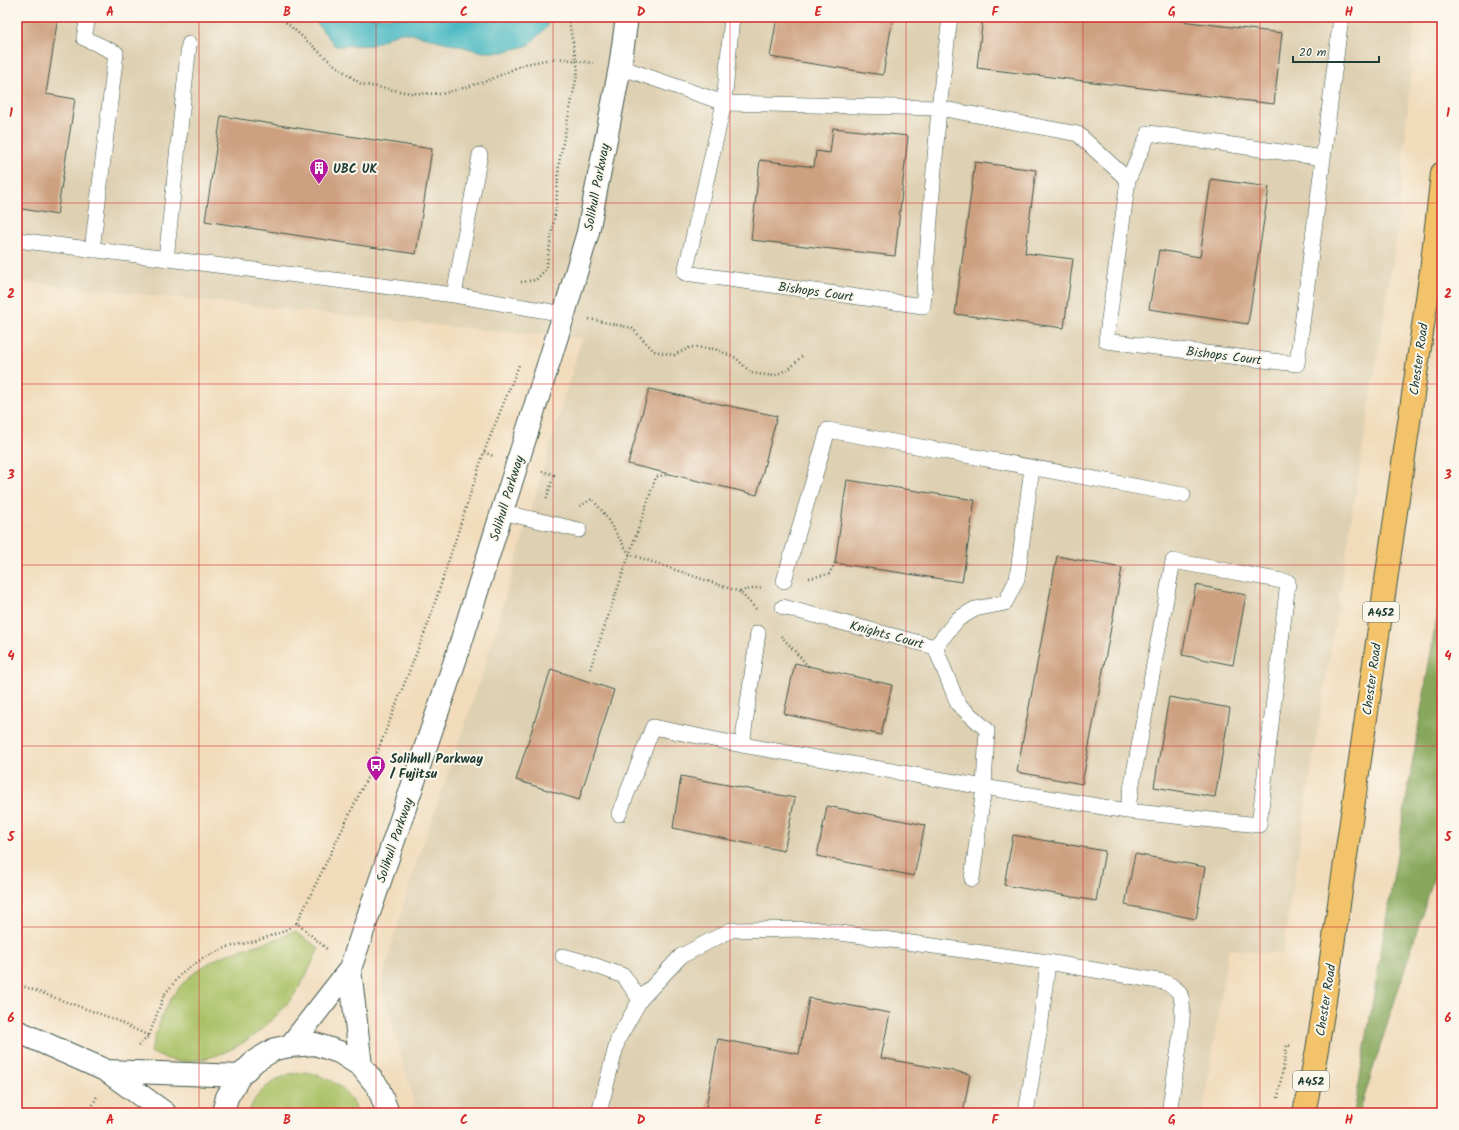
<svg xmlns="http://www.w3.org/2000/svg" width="1459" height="1130" font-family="Kalam,sans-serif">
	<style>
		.built { fill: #ded0b2 }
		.green { fill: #aac166; stroke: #647f4d }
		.forest { fill: #87a75b; stroke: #537248 }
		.water { fill: #4cbac3; stroke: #367c7c }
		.building { fill: #cda080 }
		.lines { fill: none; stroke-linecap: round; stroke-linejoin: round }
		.service-casing { stroke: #3e5548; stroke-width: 16 }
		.tertiary-casing { stroke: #3e5548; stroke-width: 24 }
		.trunk-casing { stroke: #3e5548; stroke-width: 24 }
		.path { stroke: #3e5548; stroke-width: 2.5; stroke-dasharray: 1 3; stroke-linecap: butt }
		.service { stroke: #fff; stroke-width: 15 }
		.tertiary { stroke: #fff; stroke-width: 22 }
		.trunk { stroke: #f2c36a; stroke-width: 22 }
		.grid { fill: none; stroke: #d62828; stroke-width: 1; stroke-opacity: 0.55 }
		.labels { text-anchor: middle; stroke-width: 4; stroke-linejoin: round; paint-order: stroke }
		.shield { fill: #fbf7ec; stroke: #61756b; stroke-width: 1 }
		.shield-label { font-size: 12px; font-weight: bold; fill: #1f3d34 }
		.poi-label { font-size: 13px; font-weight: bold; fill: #1f3d34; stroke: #fbf7ec; text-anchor: start }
		.street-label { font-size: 13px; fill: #1f3d34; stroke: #fbf7ec }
		.neatline { fill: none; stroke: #d62828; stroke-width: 1.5 }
		.grid-label { font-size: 13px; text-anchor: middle; font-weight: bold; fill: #d62828 }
	</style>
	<rect width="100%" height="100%" fill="#fbf7ec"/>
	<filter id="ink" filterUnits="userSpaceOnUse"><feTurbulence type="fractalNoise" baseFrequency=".025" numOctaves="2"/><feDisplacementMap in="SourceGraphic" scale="8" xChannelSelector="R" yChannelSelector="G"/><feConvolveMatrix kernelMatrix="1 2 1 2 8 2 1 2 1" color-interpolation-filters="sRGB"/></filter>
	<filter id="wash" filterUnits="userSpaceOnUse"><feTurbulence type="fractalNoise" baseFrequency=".012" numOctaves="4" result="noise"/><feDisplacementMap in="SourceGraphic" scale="16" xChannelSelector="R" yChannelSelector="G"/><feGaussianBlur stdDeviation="0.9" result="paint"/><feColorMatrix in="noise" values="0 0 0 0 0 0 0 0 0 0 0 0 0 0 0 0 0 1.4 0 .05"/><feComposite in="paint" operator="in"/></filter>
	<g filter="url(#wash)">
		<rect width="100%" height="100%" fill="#f1dbbb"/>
		<path class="built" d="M17 17H1415L1398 227 1282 954 1228 949 1203 1113H412L414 1102 381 983 412 876 483 672 582 338 502 332 17 281Z"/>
		<path class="green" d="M294 931 319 948C312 963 305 980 295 994 269 1028 230 1060 186 1061 173 1062 161 1057 150 1052 155 1038 159 1022 165 1009 181 978 207 960 239 950 259 944 276 941 294 931Z
			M306 1072C335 1079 345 1087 359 1113H249C253 1094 273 1079 290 1074 295 1073 301 1073 306 1072Z"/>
		<path class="forest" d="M1442 585V852L1359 1113H1354Z"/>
		<path class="water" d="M312 17H550L547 27 529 45 503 52H483L417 35 400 32 372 45 335 46Z"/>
		<g id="blocks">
			<path class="building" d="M17 17H58L46 94 75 99 57 215 17 208Z
				M777 17H893L883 75 770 57Z
				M983 17H1147L1282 33 1274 104 977 68Z
				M221 116 432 149 416 254 205 221Z
				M833 128 908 136 895 256 751 240 760 160 814 167 816 151 830 153Z
				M975 162 1036 170 1025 253 1073 259 1064 328 955 314Z
				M1211 179 1269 187 1248 324 1149 309 1159 250 1200 257Z
				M649 389 777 416 757 495 628 464Z
				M847 480 975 500 962 582 835 563Z
				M1057 556 1122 568 1082 784 1017 772Z
				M1196 585 1246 595 1233 665 1182 655Z
				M795 663 892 685 881 735 784 714Z
				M551 669 614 690 579 800 516 780Z
				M1169 697 1230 708 1215 797 1154 787Z
				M681 776 795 798 784 851 673 828Z
				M827 806 925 825 914 876 817 856Z
				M1013 835 1105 851 1096 901 1004 885Z
				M1135 854 1205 867 1196 919 1125 905Z
				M809 998 890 1013 881 1058 970 1074 963 1113H705L718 1039 799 1054Z"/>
		</g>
	</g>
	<g filter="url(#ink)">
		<use href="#blocks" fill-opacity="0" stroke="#3e5548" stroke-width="1"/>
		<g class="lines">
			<g class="service-casing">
				<path id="service" d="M88 17 84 38 116 53 92 250
					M732 17 724 103 685 273 923 306 939 108 950 17
					M620 67 724 103 939 108 1078 134 1128 180 1149 133 1323 158
					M1128 180 1106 341 1297 364 1341 17
					M17 240 454 295 564 314
					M166 259 189 44
					M454 295 480 155
					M502 512 579 530
					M784 581 828 430 1183 495
					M783 607 935 647 958 619 975 609 1005 603 1017 579 1032 468
					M758 633 742 745 984 787 972 879
					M935 647 958 704 987 730 984 787 1127 811 1259 825 1288 582 1173 561 1127 811
					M619 814 653 727 742 745
					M563 956 588 963 624 976 640 1000
					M1048 962 1164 982C1171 985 1179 989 1181 997 1184 1008 1182 1020 1181 1031 1178 1058 1173 1086 1169 1113
					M599 1113 618 1039 640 1000 681 956 731 930 812 929 1048 962 1041 1021 1026 1113"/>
			</g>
			<g class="tertiary-casing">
				<path id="tertiary" d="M350 969 361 1066
					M17 1031 107 1071 165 1113
					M290 1046 350 969 458 652 564 314 588 232 620 67 627 17
					M107 1071 240 1076
					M223 1113 227 1097 240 1076 255 1061 275 1049 290 1046 315 1044 339 1052 361 1066 378 1087 388 1113"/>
			</g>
			<g class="trunk-casing">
				<path id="trunk" d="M1304 1113 1317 1050 1324 1007 1431 271 1442 173"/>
			</g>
			<path class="path" d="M280 17 332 63 361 84 410 93 442 94 487 81 525 64 557 58 593 63
				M521 282 536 280 546 269 556 207 559 162 578 70 568 17
				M589 319 632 328 654 351 674 355 691 347 715 349 736 358 751 373 774 376 790 368 802 356
				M484 452 493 456
				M542 471 554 475 546 500
				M580 506 592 499 603 512 629 554 740 592 757 610
				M809 578 829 574 835 563
				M740 591 763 587
				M781 636 809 667
				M590 669 656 477 669 474
				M297 923 367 778 428 624 484 452 519 365
				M17 984 111 1018 149 1036
				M138 1046 149 1036 164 995 183 972 203 958 228 947 256 941 282 932 297 923 328 950
				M1278 1098 1287 1045 1291 1046
				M95 1113 90 1111 97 1096"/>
			<use href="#service" class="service"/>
			<use href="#tertiary" class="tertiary"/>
			<use href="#trunk" class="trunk"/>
		</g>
	</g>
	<path class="grid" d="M199 17V1113M376 17V1113M553 17V1113M730 17V1113M906 17V1113M1083 17V1113M1260 17V1113M17 203H1442M17 384H1442M17 565H1442M17 746H1442M17 927H1442"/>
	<defs>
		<g id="building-pin" transform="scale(1)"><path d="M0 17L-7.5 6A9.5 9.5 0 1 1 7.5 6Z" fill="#b5179e" stroke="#fbf7ec"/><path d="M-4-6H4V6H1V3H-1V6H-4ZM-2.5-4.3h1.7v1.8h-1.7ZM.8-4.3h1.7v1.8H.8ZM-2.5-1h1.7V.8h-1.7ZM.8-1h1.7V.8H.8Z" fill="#fff"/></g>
		<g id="bus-pin" transform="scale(1)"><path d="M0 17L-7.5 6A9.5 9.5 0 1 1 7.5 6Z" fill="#b5179e" stroke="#fbf7ec"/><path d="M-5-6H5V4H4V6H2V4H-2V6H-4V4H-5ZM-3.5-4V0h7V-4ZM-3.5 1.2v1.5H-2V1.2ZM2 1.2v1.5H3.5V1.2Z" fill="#fff"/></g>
	</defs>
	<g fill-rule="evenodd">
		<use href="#building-pin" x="319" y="168"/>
		<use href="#bus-pin" x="376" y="765"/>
	</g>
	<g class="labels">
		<g class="shield">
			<rect x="1363" y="602" width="36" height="20" rx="3"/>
			<rect x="1293" y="1071" width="36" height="20" rx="3"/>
		</g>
		<g class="shield-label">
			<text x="1381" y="616">A452</text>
			<text x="1311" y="1085">A452</text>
		</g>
		<g class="poi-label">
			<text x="333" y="173">UBC UK</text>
			<text x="390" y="763">Solihull Parkway<tspan x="390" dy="15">/ Fujitsu</tspan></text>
		</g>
		<g class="street-label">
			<text transform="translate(596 187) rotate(-79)" y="5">Solihull Parkway</text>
			<text transform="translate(816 291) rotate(8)" y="5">Bishops Court</text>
			<text transform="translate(1224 355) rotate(7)" y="5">Bishops Court</text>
			<text transform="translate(1418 359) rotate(-82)" y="5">Chester Road</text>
			<text transform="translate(506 498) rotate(-73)" y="5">Solihull Parkway</text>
			<text transform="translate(887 634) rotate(15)" y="5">Knights Court</text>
			<text transform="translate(1371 679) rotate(-82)" y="5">Chester Road</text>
			<text transform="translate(394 840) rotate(-71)" y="5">Solihull Parkway</text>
			<text transform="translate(1325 1000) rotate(-81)" y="5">Chester Road</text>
		</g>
	</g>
	<rect width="1459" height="1130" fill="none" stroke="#fbf7ec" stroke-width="44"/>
	<path d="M1293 56v6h86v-6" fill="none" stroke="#1f3d34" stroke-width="2"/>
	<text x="1299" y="56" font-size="12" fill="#1f3d34" stroke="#fbf7ec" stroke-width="3" paint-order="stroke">20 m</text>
	<rect x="22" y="22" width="1415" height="1086" class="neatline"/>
	<g class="grid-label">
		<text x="110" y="16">A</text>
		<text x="287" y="16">B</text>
		<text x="464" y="16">C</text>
		<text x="641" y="16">D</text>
		<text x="818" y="16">E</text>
		<text x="995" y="16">F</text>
		<text x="1172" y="16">G</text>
		<text x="1349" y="16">H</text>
		<text x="11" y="117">1</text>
		<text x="1448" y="117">1</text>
		<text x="11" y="298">2</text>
		<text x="1448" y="298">2</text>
		<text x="11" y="479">3</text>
		<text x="1448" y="479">3</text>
		<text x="11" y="660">4</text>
		<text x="1448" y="660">4</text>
		<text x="11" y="841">5</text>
		<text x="1448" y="841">5</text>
		<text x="11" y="1022">6</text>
		<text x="1448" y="1022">6</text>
		<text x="110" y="1124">A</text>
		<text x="287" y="1124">B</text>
		<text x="464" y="1124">C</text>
		<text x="641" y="1124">D</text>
		<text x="818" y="1124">E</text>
		<text x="995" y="1124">F</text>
		<text x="1172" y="1124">G</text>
		<text x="1349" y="1124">H</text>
	</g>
</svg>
